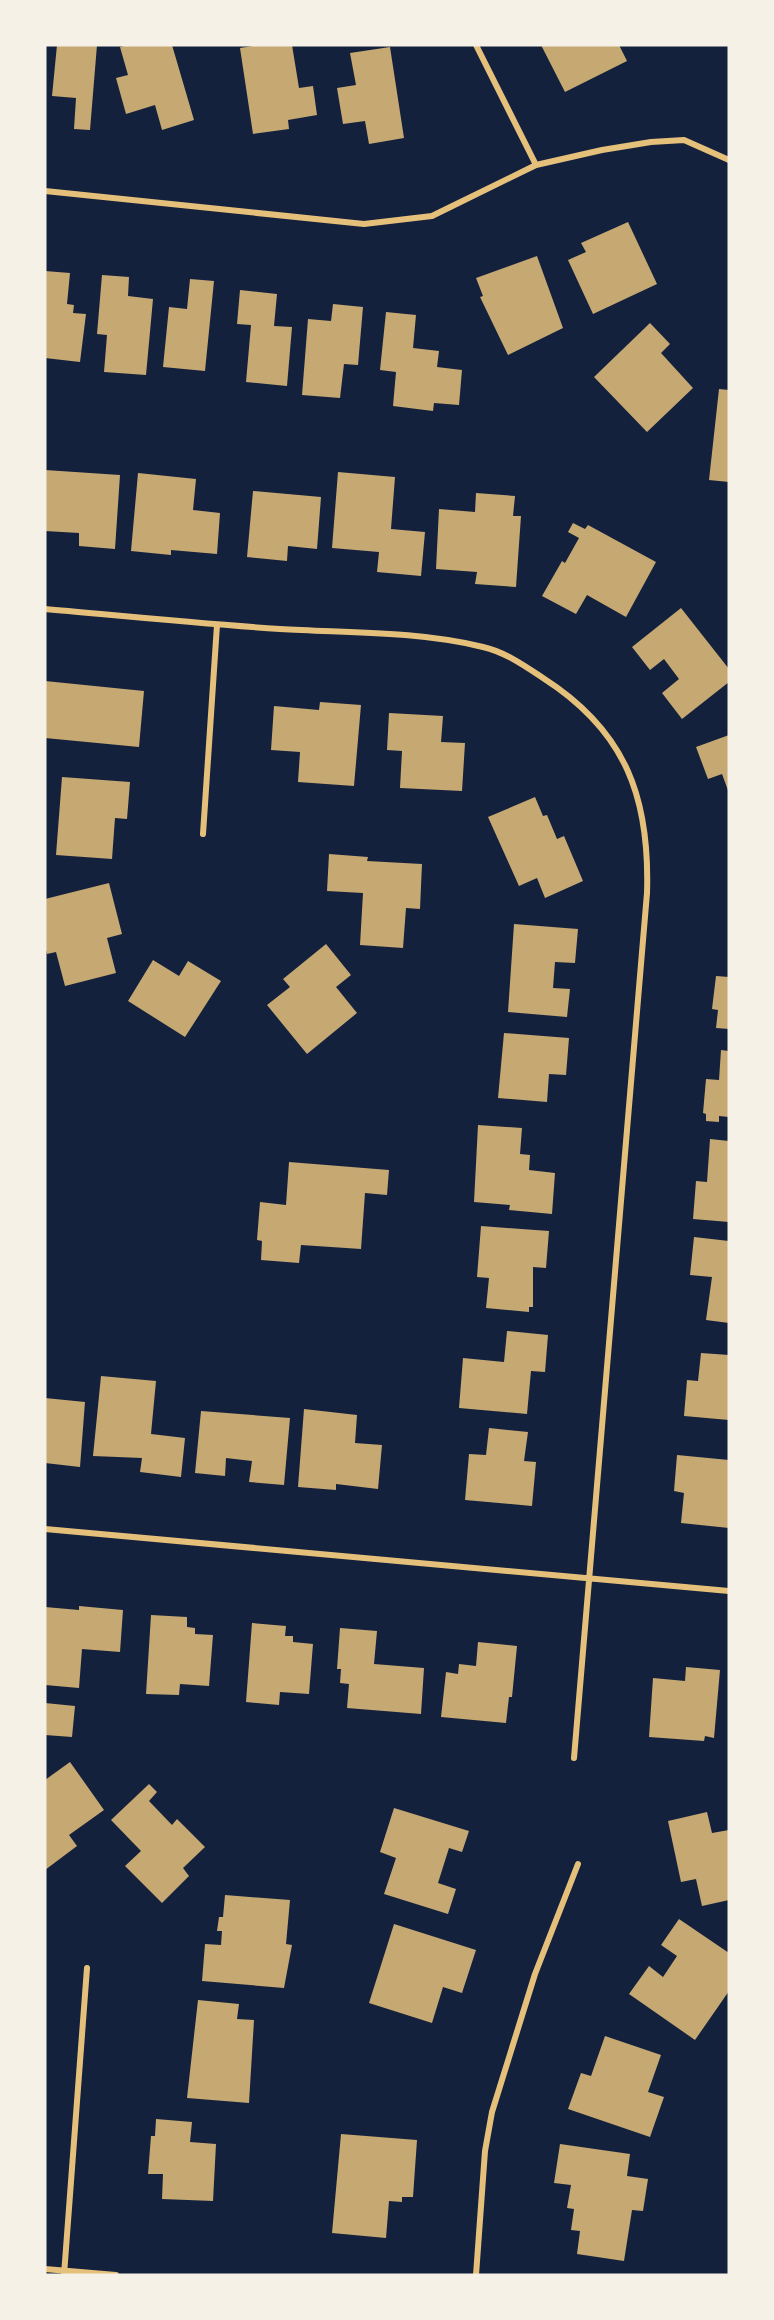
<svg xmlns="http://www.w3.org/2000/svg" width="774" height="2320" font-family="Arial,sans-serif">
	<style>
		.building { fill: #c6a872 }
		.lines { fill: none; stroke-linecap: round; stroke-linejoin: round }
		.minor { stroke: #e5c07b; stroke-width: 6 }
	</style>
	<rect width="100%" height="100%" fill="#14213d"/>
	<path class="building" d="M57 45H97L90 130 74 129 76 98 52 96Z
		M128 45H172L194 120 162 130 155 105 126 114 116 78 128 75 120 47Z
		M260 45H292L299 88 313 86 317 115 288 120 289 129 253 134 240 48Z
		M541 45H619L627 61 565 92Z
		M390 47 404 138 369 144 365 121 343 124 337 88 356 85 350 53Z
		M628 222 657 284 593 314 568 260 586 252 581 243Z
		M537 256 563 328 508 355 480 297 483 296 476 278Z
		M45 271 70 273 67 304 74 305 73 313 86 314 80 362 45 358Z
		M102 275 129 277 128 296 153 299 146 375 104 372 107 335 97 334Z
		M190 279 214 281 205 371 163 367 169 307 187 309Z
		M240 290 277 294 274 326 292 327 287 386 246 382 251 325 237 324Z
		M333 304 363 307 358 365 344 364 340 398 302 395 308 319 331 321Z
		M386 312 416 315 413 348 439 351 437 367 462 370 459 405 434 403 433 411 393 406 396 372 380 370Z
		M650 323 670 344 661 353 693 388 647 432 594 377Z
		M719 389 729 390V482L709 480Z
		M45 470 120 475 115 549 79 546V533L45 531Z
		M338 472 395 477 391 529 425 532 421 576 377 572 379 552 332 548Z
		M138 473 196 479 193 510 220 513 217 554 171 550V555L131 551Z
		M253 491 321 497 317 549 288 546 287 561 247 557Z
		M476 493 515 496 513 516H521L516 587 475 584 477 572 436 569 439 509 475 512Z
		M573 523 585 529 588 525 656 562 626 617 587 595 576 614 542 596 562 561 565 563 579 538 568 532Z
		M681 608 729 669V682L682 719 662 693 679 679 664 659 650 670 632 647Z
		M45 681 144 691 139 747 45 738Z
		M320 702 361 705 354 786 298 782 300 752 271 750 274 706 319 710Z
		M389 713 443 716 441 742 465 743 462 791 400 788 402 751 387 750Z
		M729 735V793L722 774 708 779 696 747Z
		M62 777 130 782 127 819 115 818 112 859 56 855Z
		M535 797 543 816 547 815 557 839 564 836 583 881 545 898 537 878 519 886 488 817Z
		M329 854 368 857 367 861 422 864 420 909 406 908 403 948 360 945 363 893 327 891Z
		M109 883 122 934 107 938 116 973 65 986 56 952 47 954 45 946V899Z
		M514 924 578 929 575 963 555 962 553 988 570 989 567 1017 508 1012Z
		M326 944 351 975 336 987 357 1013 307 1054 267 1005 290 987 283 979Z
		M153 960 179 976 188 961 221 981 185 1037 128 1001Z
		M716 976 729 977V1029L716 1028 718 1010 712 1009Z
		M504 1033 569 1038 566 1075 549 1074 547 1102 498 1098Z
		M721 1050 729 1051V1117L719 1116V1122L706 1121V1114L703 1113 706 1079 719 1080Z
		M478 1125 522 1128 520 1154 530 1155 529 1170 555 1173 552 1214 509 1210 510 1205 474 1202Z
		M710 1139 729 1141V1222L693 1219 696 1181 707 1182Z
		M289 1162 389 1170 387 1195 365 1193 361 1249 301 1245 299 1263 261 1260 262 1241 257 1240 260 1202 286 1205Z
		M481 1226 549 1231 546 1268 533 1267V1307H529V1312L486 1308 489 1278 477 1277Z
		M694 1237 729 1241V1323L706 1320 712 1277 690 1275Z
		M507 1331 548 1335 545 1372 531 1371 527 1414 459 1408 463 1358 504 1362Z
		M701 1353 729 1355V1420L684 1416 687 1380 698 1381Z
		M101 1376 156 1381 151 1434 185 1438 181 1477 140 1472 142 1458 93 1456Z
		M45 1398 85 1402 80 1467 45 1463Z
		M304 1409 357 1415 355 1443 382 1445 378 1489 336 1484V1490L298 1487Z
		M201 1411 290 1418 284 1485 249 1482 252 1461 226 1458 225 1476 195 1473Z
		M489 1428 528 1432 524 1461 536 1462 532 1506 465 1500 469 1454 486 1455Z
		M677 1455 729 1460V1528L681 1523 684 1493 674 1491Z
		M79 1606 123 1610 120 1652 82 1649 79 1688 45 1685V1607L79 1610Z
		M151 1615 187 1617V1627L195 1628V1634L213 1635 209 1686 180 1684 179 1695 146 1694Z
		M252 1623 286 1626 285 1636H293V1642L313 1644 309 1694 280 1692 279 1705 246 1702Z
		M340 1628 377 1631 374 1664 424 1668 421 1714 347 1708 349 1684 340 1683 341 1669H337Z
		M478 1642 517 1646 512 1697H509L506 1723 441 1717 446 1672 458 1674 459 1664 476 1666Z
		M686 1667 720 1670 714 1738 705 1736 704 1741 649 1737 653 1678 685 1681Z
		M45 1703 75 1706 72 1737 45 1735Z
		M70 1762 104 1810 69 1835 77 1846 45 1870V1780Z
		M149 1784 157 1792 149 1801 172 1825 177 1819 205 1847 183 1868 189 1876 162 1903 125 1866 141 1851 111 1820Z
		M394 1808 469 1831 462 1852 449 1848 438 1883 456 1889 448 1914 384 1894 396 1858 380 1852Z
		M707 1812 712 1833 729 1830V1900L702 1906 696 1879 681 1882 668 1821Z
		M225 1895 290 1900 286 1944 292 1945 284 1988 202 1981 205 1944 221 1945 222 1931H217L219 1917H223Z
		M679 1919 729 1953V1991L695 2040 629 1994 649 1966 663 1977 677 1956 661 1945Z
		M394 1924 476 1950 462 1993 443 1987 432 2023 369 2003Z
		M198 2000 239 2004 237 2019 254 2020 249 2103 187 2098Z
		M605 2036 661 2055 648 2092 664 2097 650 2137 568 2109 581 2073 591 2076Z
		M156 2119 192 2122 190 2142 216 2144 213 2201 162 2199 163 2174H148L151 2136H155Z
		M341 2134 417 2140 413 2197H402V2202L389 2201 386 2238 332 2233Z
		M560 2144 630 2154 627 2176 648 2179 643 2211 632 2210 624 2261 577 2254 580 2231 571 2230 574 2209 567 2208 571 2185 554 2183Z"/>
	<g class="lines">
		<path class="minor" d="M476 45 536 165
			M45 191 364 224 432 216 536 165 602 150 651 142 684 140 729 160
			M45 609C123 616 202 624 280 629 347 633 418 631 483 647 505 652 525 666 543 678 626 731 650 798 647 893L574 1758
			M203 834 217 625
			M45 1529 729 1591
			M45 2269 116 2275
			M64 2275 87 1968
			M476 2275 485 2151 492 2112 535 1974 578 1864"/>
	</g>
	<rect width="774" height="2320" fill="none" stroke="#f6f1e7" stroke-width="93"/>
</svg>
